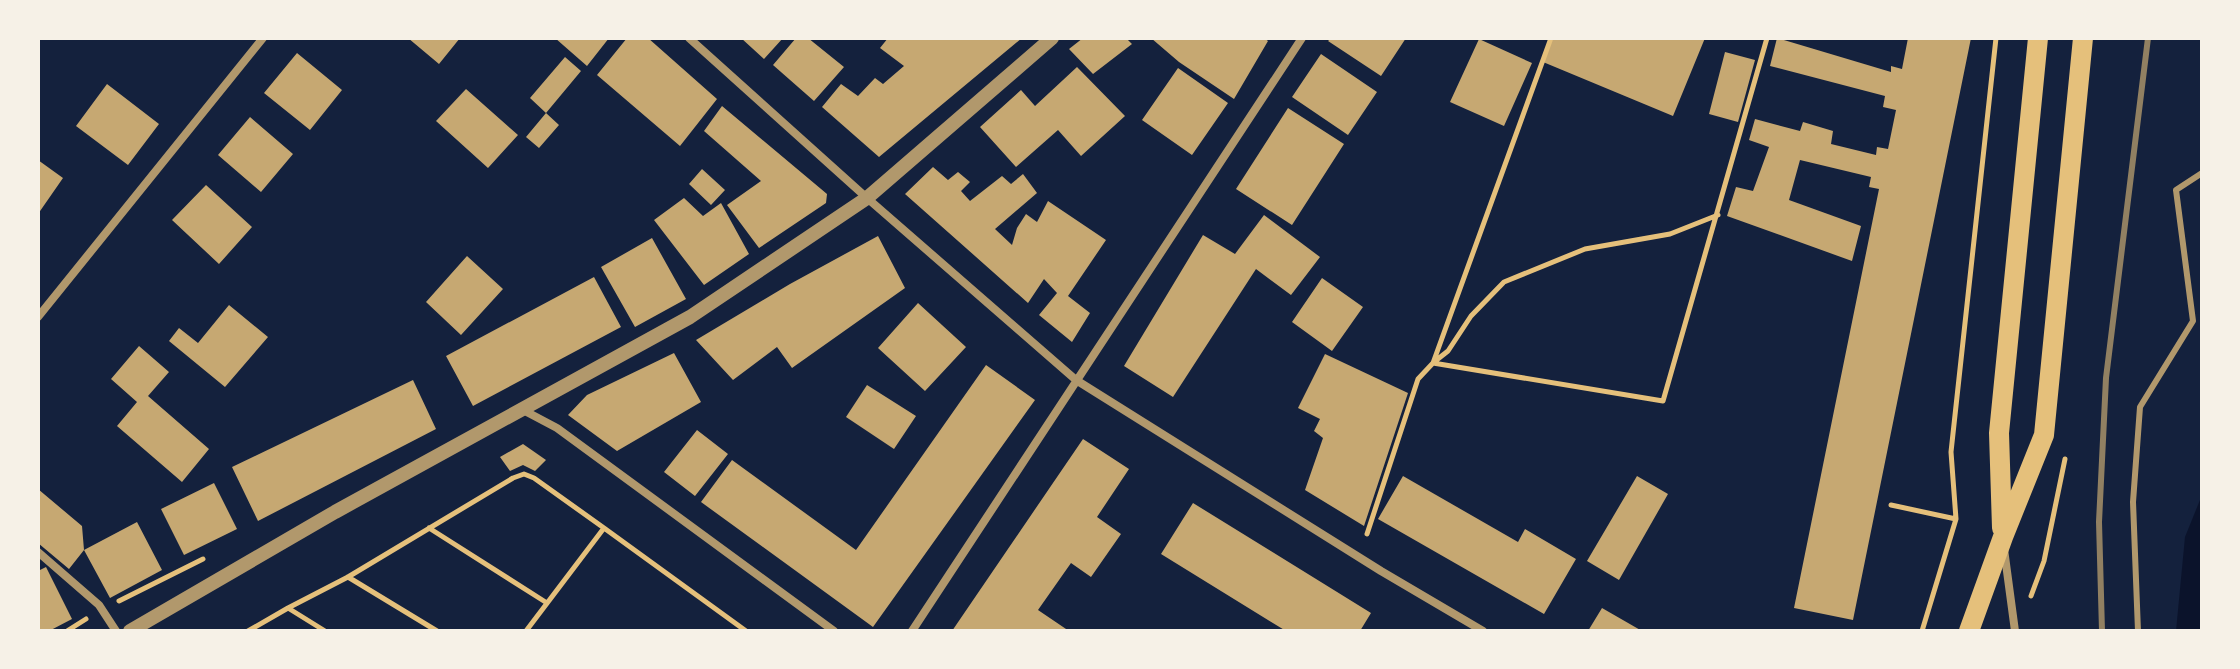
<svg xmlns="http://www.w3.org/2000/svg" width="2240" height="669" font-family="'Roboto Condensed',sans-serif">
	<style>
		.water { fill: #0b132b }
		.building { fill: #c6a872 }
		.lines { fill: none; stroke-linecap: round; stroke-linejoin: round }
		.path { stroke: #e5c07b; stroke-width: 5 }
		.service { stroke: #b1986c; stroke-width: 6 }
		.minor { stroke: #b1986c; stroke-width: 8 }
		.tertiary { stroke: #b1986c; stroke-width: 14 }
		.primary { stroke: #e5c07b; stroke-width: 20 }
		.rail { stroke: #918062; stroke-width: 6 }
	</style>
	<rect width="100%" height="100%" fill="#14213d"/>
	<path class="water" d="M2202 495V631H2176L2185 537Z"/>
	<path class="building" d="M408 38H460L439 64Z
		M555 38H609L587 66Z
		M627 38H648L717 99 680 146 597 75Z
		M741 38H783L764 59Z
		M796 38H808L844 67 814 101 773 65Z
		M888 38H1022L879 157 822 107 841 84 858 96 875 78 883 84 904 66 880 48Z
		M1083 38H1126L1132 44 1093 74 1069 49Z
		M1151 38H1193L1195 40 1197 38H1264L1268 41 1234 99 1179 62Z
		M1331 38H1406L1381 76 1328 41Z
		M1553 38H1705L1673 116 1543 62Z
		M1777 38 1891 72V66L1902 69 1908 38H1971L1853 620 1794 608 1879 189 1869 187 1871 177 1800 160 1789 200 1861 226 1852 261 1727 216 1736 187 1753 191 1769 147 1749 140 1755 119 1800 131 1803 122 1833 131 1831 144 1876 155 1877 147 1888 149 1896 110 1883 107 1885 96 1770 66Z
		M1479 39 1532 63 1504 126 1450 102Z
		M1725 52 1755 60 1738 122 1709 114Z
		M297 53 342 90 310 130 264 93Z
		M1321 54 1377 92 1348 135 1292 97Z
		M565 57 581 71 546 113 530 98Z
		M1077 67 1125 116 1081 156 1058 130 1016 167 980 127 1021 90 1035 106Z
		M1178 68 1228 103 1192 155 1142 120Z
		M107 84 159 124 128 165 76 126Z
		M466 89 518 135 488 168 436 121Z
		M722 106 827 194 826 203 759 248 727 205 761 181 704 131Z
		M1288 108 1344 144 1292 225 1236 189Z
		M546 113 559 125 539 148 526 137Z
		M250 117 293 154 261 192 218 155Z
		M38 160 63 178 38 214Z
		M933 167 948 180 958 172 970 182 961 191 970 201 1002 176 1011 184 1023 174 1037 193 995 229 1012 245 1017 228 1026 214 1037 222 1048 201 1106 240 1068 296 1090 313 1072 342 1039 315 1057 293 1044 279 1028 303 905 194Z
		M702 169 725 190 711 205 689 184Z
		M206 185 252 227 219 264 172 220Z
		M684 198 703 216 721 203 749 254 704 285 654 220Z
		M1264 215 1320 257 1291 295 1256 269 1173 397 1124 366 1203 235 1235 254Z
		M878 236 905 288 792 368 777 347 733 380 696 340 790 284Z
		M652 238 686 299 635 327 601 267Z
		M467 256 503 289 461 335 426 302Z
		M594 277 621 327 473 406 446 356Z
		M1322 278 1363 307 1332 351 1292 322Z
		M918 303 966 347 925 391 878 348Z
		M229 305 268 337 225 387 169 341 179 328 198 343Z
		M139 346 169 372 148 396 209 449 182 482 117 426 137 402 111 379Z
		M674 353 701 402 617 451 568 415 587 395Z
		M1325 354 1408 393 1364 526 1305 490 1323 438 1314 431 1320 419 1298 408Z
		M986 365 1035 400 873 627 701 502 732 460 856 550Z
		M413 380 436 429 258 521 232 467Z
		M867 385 916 416 894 449 846 417Z
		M697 430 728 454 695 496 664 472Z
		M1083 439 1129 469 1097 517 1121 534 1091 577 1071 563 1038 610 1069 631H952Z
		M523 444 546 460 535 471 523 465 510 471 500 457Z
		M1403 476 1518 542 1525 529 1576 559 1544 614 1378 519Z
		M1637 476 1668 494 1619 580 1587 561Z
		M214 483 237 529 184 555 161 509Z
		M38 489 82 526 84 550 69 569 38 543Z
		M1193 503 1371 613 1360 631H1286L1161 554Z
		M137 522 162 570 110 598 84 550Z
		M46 567 72 619 49 631H38V571Z
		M1602 608 1642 631H1588Z"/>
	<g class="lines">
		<path class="path" d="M1434 362 1448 351 1471 316 1504 282 1585 249 1670 234 1718 215
			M1433 363 1551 38
			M1891 505 1956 519
			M429 528 547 603
			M1367 534 1418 379 1433 363 1663 401 1767 38
			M348 577 437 631
			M2031 596 2044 561 2065 459
			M119 601 203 559
			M288 608 348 577 513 478 524 474 534 478 604 528
			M67 631 86 619
			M248 631 288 608 325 631
			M526 631 604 528 746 631
			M1922 631 1956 519 1951 452 1996 38"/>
		<path class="service" d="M2138 631 2133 502 2140 407 2193 321 2176 190 2202 173"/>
		<path class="minor" d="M689 38 867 198 1076 380 1381 571 1483 631
			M38 317 263 38
			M523 410 557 428 834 631
			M2004 549 2015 631
			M38 552 99 605 116 631
			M912 631 1302 38"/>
		<path class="tertiary" d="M130 631 335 512 690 317 867 198 1052 38"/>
		<path class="primary" d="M2002 528 1999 433 2038 38
			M1969 631 2003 537 2044 435 2083 38"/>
		<path class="rail" d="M2102 631 2099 522 2106 378 2148 38"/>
	</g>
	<rect width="2240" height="669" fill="none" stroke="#f6f1e7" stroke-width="80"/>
</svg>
